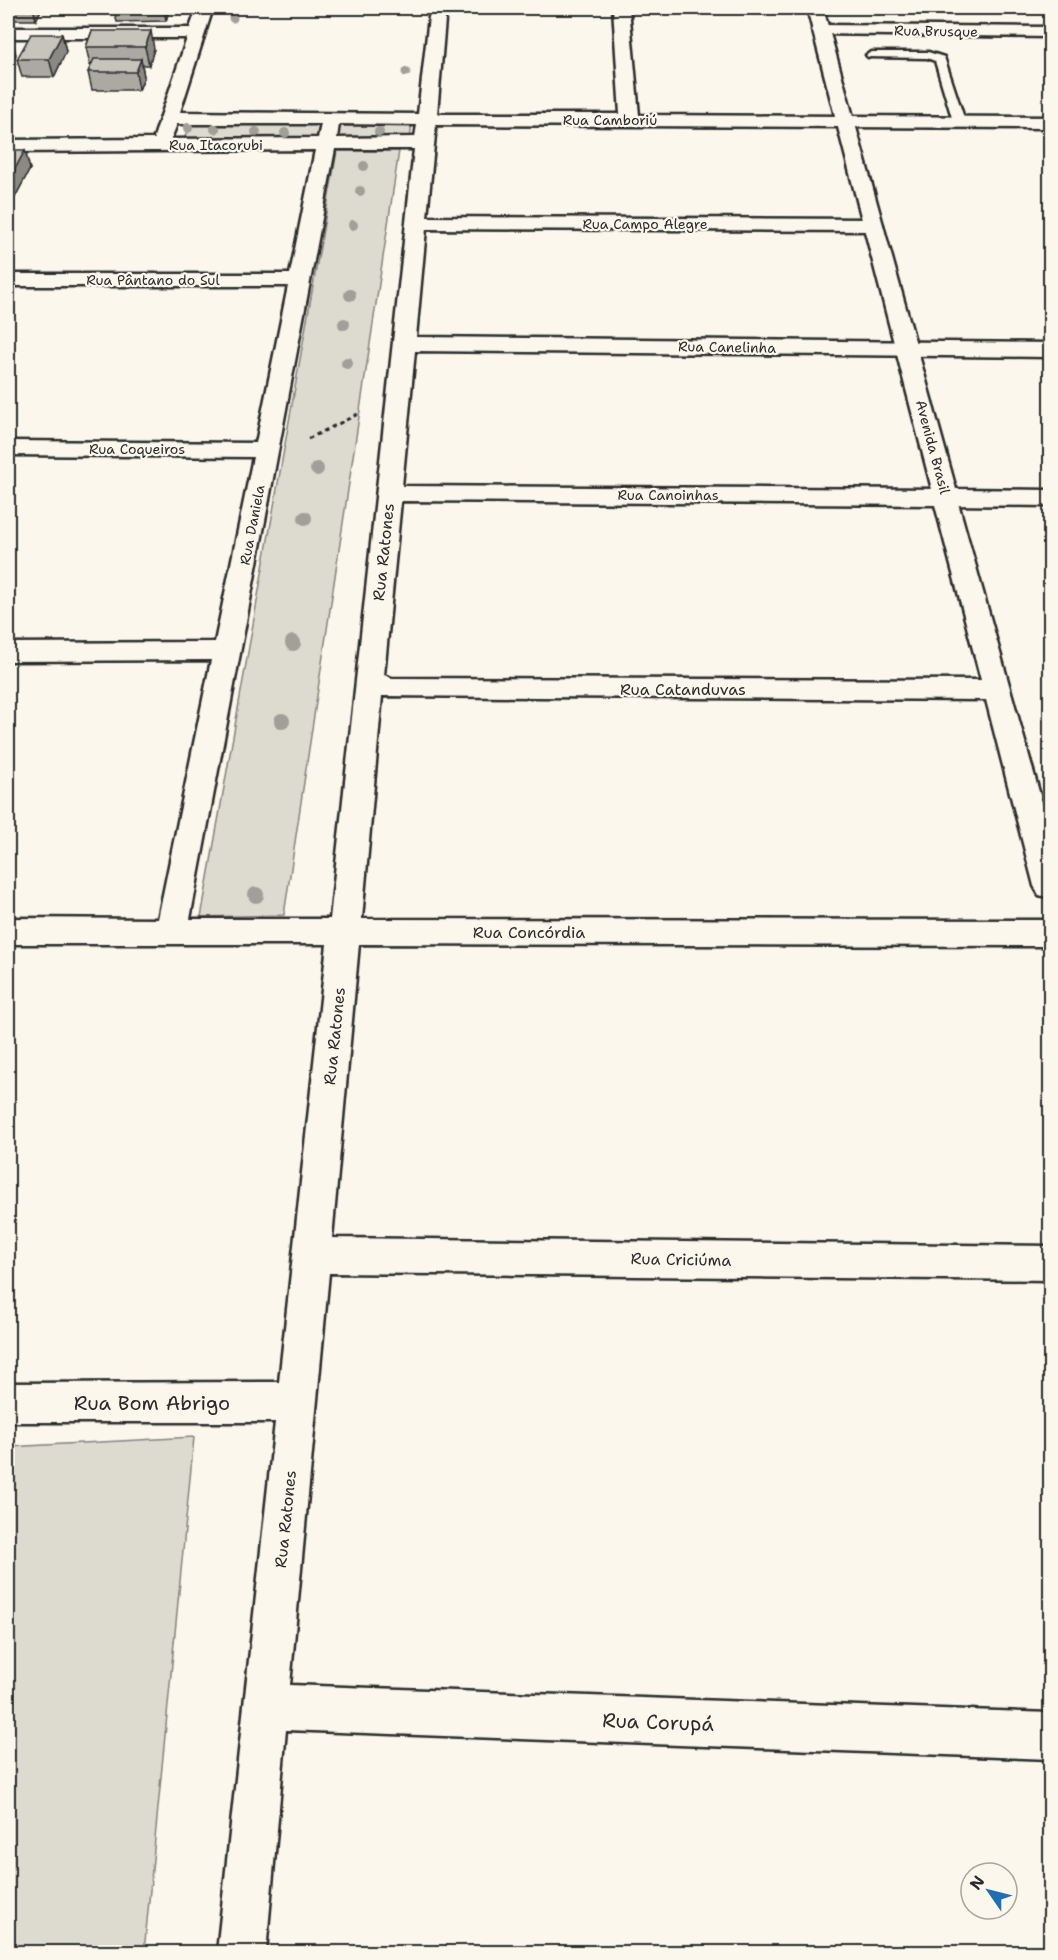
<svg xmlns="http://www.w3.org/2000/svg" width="1058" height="1960" font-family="'Shantell Sans',sans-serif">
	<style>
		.green { fill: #dddad0; stroke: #84827e; stroke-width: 1.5 }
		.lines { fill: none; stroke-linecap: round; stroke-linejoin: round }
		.lane-casing { stroke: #2b2b2b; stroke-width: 5 }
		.street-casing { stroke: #2b2b2b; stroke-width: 5 }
		.secondary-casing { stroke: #2b2b2b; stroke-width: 5 }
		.path { stroke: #2b2b2b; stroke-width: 3; stroke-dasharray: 4.5 4; stroke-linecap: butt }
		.lane { fill: #fbf7ec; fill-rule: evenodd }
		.street { fill: #fbf7ec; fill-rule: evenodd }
		.secondary { fill: #fbf7ec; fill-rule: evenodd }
		.tree { fill: #a19f98 }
		.wall { fill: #aba9a2; stroke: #2b2b2b; stroke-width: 1.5 }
		.shaded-wall { fill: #8b8984; stroke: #2b2b2b; stroke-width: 1.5 }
		.building { fill: #c7c4bc; stroke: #2b2b2b; stroke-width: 1.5 }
		.labels { text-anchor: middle; stroke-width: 4.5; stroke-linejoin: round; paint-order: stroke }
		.far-street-label { font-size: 14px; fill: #2b2b2b; stroke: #fbf7ec }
		.street-label { font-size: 16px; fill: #2b2b2b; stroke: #fbf7ec }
		.near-street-label { font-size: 20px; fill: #2b2b2b; stroke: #fbf7ec }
	</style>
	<rect width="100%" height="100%" fill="#fbf7ec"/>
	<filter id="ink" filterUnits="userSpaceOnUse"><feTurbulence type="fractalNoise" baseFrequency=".0167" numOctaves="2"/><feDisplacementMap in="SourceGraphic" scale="12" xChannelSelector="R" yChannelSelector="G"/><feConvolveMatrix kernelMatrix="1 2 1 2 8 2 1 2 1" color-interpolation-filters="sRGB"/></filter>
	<g filter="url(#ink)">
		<path class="green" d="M190 121H323L319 141 184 140Z
			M335 121H412L410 141H332Z
			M337 151H399L284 915 201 917Z
			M194 1437 144 1952H8V1447Z"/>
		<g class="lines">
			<g class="lane-casing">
				<path id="lane" d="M872 52H928L944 57 965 121 963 124 953 121 935 61 927 58 868 57 866 55Z"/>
			</g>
			<g class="street-casing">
				<path id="street" d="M197 8H213L180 112 418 114 430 8H446L437 114H620L613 8H629L639 115 1050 117V128L436 125 427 217 873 219 880 221 883 225 880 229 873 231 426 229 416 337 1050 343V357L415 351 402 486 946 489 955 492 1050 831V898L1039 895 1034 886 986 700 382 696 362 919 1050 920V946L359 944 332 1238 1050 1246V1280L329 1273 290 1685 1050 1713V1759L286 1730 266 1952H217L275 1422H8V1383L279 1382 327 944H8V918L158 919 211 660 8 661V643L215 642 253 457 8 455V441L256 443 288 286H8V274H290L315 150 8 152V140L155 139 154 137 187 38H8V28H190ZM177 124H321L318 138 171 139ZM339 124 417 125 415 137 337 138ZM335 149H414L330 919H190ZM401 501 935 505 981 680 392 678 384 675Z
					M821 25 1050 27V37L815 34 812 30 815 26Z"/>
			</g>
			<g class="secondary-casing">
				<path id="secondary" d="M807 8H823L956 489 1050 490V506L946 505 937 502 934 497Z"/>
			</g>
			<path class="path" d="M308 439 358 414"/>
			<use href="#lane" class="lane"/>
			<use href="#street" class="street"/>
			<use href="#secondary" class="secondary"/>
		</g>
		<g class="tree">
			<circle cx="233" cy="18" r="4.5"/>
			<circle cx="406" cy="72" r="4.5"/>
			<circle cx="188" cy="128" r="5"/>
			<circle cx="215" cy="129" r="5"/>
			<circle cx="256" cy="132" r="5"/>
			<circle cx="379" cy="132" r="5"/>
			<circle cx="285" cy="133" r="5"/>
			<circle cx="364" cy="166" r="5"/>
			<circle cx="360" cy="191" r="5"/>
			<circle cx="353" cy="225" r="5"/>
			<circle cx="350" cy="295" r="6"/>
			<circle cx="344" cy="324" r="6"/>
			<circle cx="347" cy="363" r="6"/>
			<circle cx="317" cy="469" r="7"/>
			<circle cx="305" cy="518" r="7"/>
			<circle cx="293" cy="643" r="8"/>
			<circle cx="282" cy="721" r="8"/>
			<circle cx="256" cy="895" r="8"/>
		</g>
		<path class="wall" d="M8 8H42L36 20H8Z
			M111 8H169V10L166 21 117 22 115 14H112Z
			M92 31 154 49 149 65H142L144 77 139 90H92L88 72 91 65H90L86 47Z
			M62 34 66 52 54 77H22L17 59Z
			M8 150 30 169 14 199H8Z"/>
		<path class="shaded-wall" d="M33 8H42L36 20Z
			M164 8H169V10L166 21Z
			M151 31 154 49 149 65 145 47Z
			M62 34 66 52 54 77 49 59Z
			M12 38 16 55 8 69V44Z
			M141 59 144 77 139 90 136 72Z
			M25 150 30 169 14 199 9 180Z"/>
		<path class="building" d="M92 31H151L145 47H86Z
			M31 34H62L49 59H17Z
			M8 37 12 38 8 44Z
			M94 59H141L136 72H88Z
			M8 150H25L9 180H8Z"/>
	</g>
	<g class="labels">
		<g class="far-street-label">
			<text transform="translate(936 31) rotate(1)" y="5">Rua Brusque</text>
			<text x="610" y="125">Rua Camboriú</text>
			<text x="216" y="150">Rua Itacorubi</text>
			<text x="645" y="229">Rua Campo Alegre</text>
			<text x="153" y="285">Rua Pântano do Sul</text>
			<text transform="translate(727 347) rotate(1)" y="5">Rua Canelinha</text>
			<text transform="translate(933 447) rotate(75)" y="5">Avenida Brasil</text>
			<text x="137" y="454">Rua Coqueiros</text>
			<text x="668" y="500">Rua Canoinhas</text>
			<text transform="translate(252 525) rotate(-79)" y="5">Rua Daniela</text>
		</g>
		<g class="street-label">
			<text transform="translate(383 552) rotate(-84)" y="6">Rua Ratones</text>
			<text x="683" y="695">Rua Catanduvas</text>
			<text x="529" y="938">Rua Concórdia</text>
			<text transform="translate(334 1036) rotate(-84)" y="6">Rua Ratones</text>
			<text transform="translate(681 1259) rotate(1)" y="6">Rua Criciúma</text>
			<text transform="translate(285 1519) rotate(-84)" y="6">Rua Ratones</text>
		</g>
		<g class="near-street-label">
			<text x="152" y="1410">Rua Bom Abrigo</text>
			<text transform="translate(658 1722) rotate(2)" y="7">Rua Corupá</text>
		</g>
	</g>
	<rect width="1058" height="1960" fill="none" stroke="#fbf7ec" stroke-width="30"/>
	<rect x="15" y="15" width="1028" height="1930" fill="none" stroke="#2b2b2b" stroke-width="2" filter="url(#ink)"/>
	<g transform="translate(989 1891) rotate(305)"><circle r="28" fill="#fbf7ec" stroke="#a8a59f" stroke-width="1.5"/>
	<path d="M0-4.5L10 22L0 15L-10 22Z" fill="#1f6fb2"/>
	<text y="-9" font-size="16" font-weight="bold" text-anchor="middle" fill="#2b2b2b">N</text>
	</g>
</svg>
